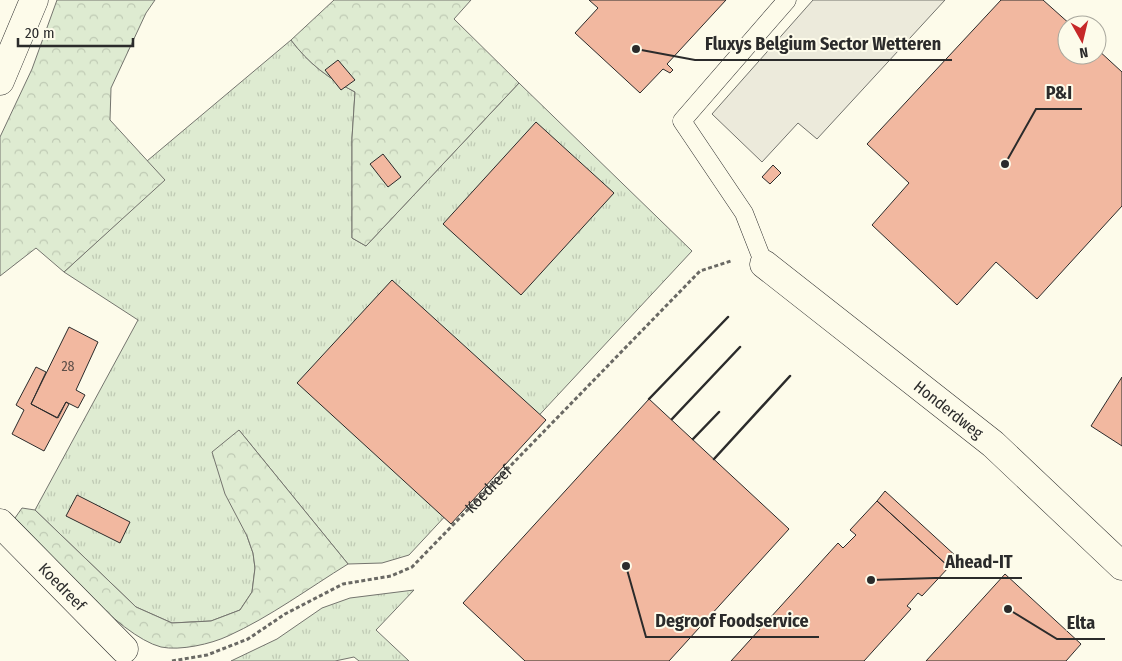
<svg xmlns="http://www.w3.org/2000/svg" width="1122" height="661" font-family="'Fira Sans Condensed',sans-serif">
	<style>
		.grass { fill: url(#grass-tufts); stroke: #74746e }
		.forest { fill: url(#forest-crowns); stroke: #74746e }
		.parking { fill: #eceadb; stroke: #74746e }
		.building { fill: #f2b8a0; stroke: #2b2b2b }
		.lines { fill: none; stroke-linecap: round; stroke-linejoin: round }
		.lane-casing { stroke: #2b2b2b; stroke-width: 19 }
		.street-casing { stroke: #2b2b2b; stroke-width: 29 }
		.secondary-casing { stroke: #2b2b2b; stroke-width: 29 }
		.path { stroke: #6a6964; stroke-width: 3; stroke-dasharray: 4 2.5; stroke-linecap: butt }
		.lane { stroke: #fdfbea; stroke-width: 18 }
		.street { stroke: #fdfbea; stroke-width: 28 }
		.secondary { stroke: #fdfbea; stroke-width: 28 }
		.wall { stroke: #2b2b2b; stroke-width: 2.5 }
		.labels { text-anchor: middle; stroke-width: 4; stroke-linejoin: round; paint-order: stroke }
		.number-label { font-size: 14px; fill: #5d4e48 }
		.street-label { font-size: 16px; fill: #2b2b2b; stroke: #fdfbea }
		.leader { fill: none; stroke: #2b2b2b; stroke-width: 2 }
		.callout-dot { fill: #2b2b2b; stroke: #fdfbea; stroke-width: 2 }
		.callout-label { font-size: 18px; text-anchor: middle; font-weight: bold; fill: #2b2b2b; stroke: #fdfbea; stroke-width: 4; stroke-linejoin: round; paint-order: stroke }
	</style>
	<defs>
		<pattern id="grass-tufts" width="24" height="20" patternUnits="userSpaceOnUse" patternTransform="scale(1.25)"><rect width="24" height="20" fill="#deebd1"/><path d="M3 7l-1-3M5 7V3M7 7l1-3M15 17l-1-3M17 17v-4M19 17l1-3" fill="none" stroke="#bfcab4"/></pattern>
		<pattern id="forest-crowns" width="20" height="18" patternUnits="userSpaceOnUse" patternTransform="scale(1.25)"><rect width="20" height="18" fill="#deebd1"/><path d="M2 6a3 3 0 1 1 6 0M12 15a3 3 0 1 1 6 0" fill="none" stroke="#bfcab4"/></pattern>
	</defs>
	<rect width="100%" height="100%" fill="#fdfbea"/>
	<path class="grass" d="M291 40C309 64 328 78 355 92L352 138V238L366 246 519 83 692 251 409 555 382 563 348 564 239 430 247 536 253 553 255 568 252 592 240 610 211 621 172 623 136 607 35 510 138 320 64 272 164 180 147 161Z
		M414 590 376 630 409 661H359L354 657 335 661H231L277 639 322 608 350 598Z"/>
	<path class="forest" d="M57 0H155L146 13 111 88 110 120 165 180 64 272 36 248 0 276V137L32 69Z
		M334 0H471L454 19 519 83 366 246 352 238V138L355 92C328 78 309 64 291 40Z
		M239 430 348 564C309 588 270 617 228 636 211 644 180 651 161 647 118 636 48 552 15 518L22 508 35 510 136 607 172 623 211 621 240 610 252 592 255 568 253 553 247 536 225 494 212 452Z"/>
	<path class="parking" d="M813 0H945L817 139 798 123 762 162 712 114Z"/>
	<path class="building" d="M589 0H726L667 64 673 70 670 73 663 69 640 93 575 33 598 8Z
		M1001 0H1043L1071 25H1067V55H1097V49L1122 72V206L1037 299 996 262 957 305 872 225 909 183 867 144Z
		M338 60 355 80 341 90 325 70Z
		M536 122 614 193 521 295 443 224Z
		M383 154 401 177 388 187 370 164Z
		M773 165 781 173 770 184 762 177Z
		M392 280 546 420 451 524 297 383Z
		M69 327 98 342 76 390 85 395 78 408 66 402 57 418 31 404Z
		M36 367 46 372 31 404 58 418 66 402 69 404 44 451 12 434 24 410 16 405Z
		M1122 377V446L1091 426Z
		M649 399 789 529 669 661H525L463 603Z
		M885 491 958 558 949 567 877 501Z
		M77 495 130 522 120 543 66 516Z
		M877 501 949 567 922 596 918 593 907 606 911 609 864 661H731L838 543 843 548 856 535 850 530Z
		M1005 574 1081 644 1066 661H926Z"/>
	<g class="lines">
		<g class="lane-casing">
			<path id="lane" d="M764 264 744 213 682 121 787 0"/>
		</g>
		<g class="street-casing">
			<g id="street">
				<path id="s2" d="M764 264 993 444 1122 566"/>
				<path id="s3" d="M0 523 124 649"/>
			</g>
		</g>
		<g class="secondary-casing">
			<path id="secondary" d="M0 81 34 0"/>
		</g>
		<path class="path" id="s1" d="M172 661 207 655 248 639 285 614 343 584 391 576 412 567 700 271 731 261"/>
		<use href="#lane" class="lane"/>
		<use href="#street" class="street"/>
		<use href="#secondary" class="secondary"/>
		<path class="wall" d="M649 399 728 317
			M672 419 740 347
			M693 439 719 412
			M714 459 790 376"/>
	</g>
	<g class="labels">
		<g class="number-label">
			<text x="68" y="371">28</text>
		</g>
		<g class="street-label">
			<text dy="6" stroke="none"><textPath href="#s2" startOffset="235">Honderdweg</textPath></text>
			<text dy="6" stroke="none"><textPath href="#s1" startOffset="370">Koedreef</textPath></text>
			<text dy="6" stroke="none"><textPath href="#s3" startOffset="89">Koedreef</textPath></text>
		</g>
	</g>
	<path class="leader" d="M636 49L695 60H952M1005 164L1036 109H1082M871 580L935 578H1022M626 566L646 637H819M1008 609L1057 639H1105"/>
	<g class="callout-dot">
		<circle cx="636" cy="49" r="5"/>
		<circle cx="1005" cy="164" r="5"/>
		<circle cx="871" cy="580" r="5"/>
		<circle cx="626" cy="566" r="5"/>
		<circle cx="1008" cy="609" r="5"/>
	</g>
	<g class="callout-label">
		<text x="823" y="50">Fluxys Belgium Sector Wetteren</text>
		<text x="1059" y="99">P&amp;I</text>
		<text x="979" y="568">Ahead-IT</text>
		<text x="732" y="627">Degroof Foodservice</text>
		<text x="1081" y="629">Elta</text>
	</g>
	<g transform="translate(1082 40) rotate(172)"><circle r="24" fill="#fdfbea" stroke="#a9a89e"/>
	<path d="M0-4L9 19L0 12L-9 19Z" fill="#c62828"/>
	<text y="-8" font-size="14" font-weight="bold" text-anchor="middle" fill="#2b2b2b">N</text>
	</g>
	<path d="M18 38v8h115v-8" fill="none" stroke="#2b2b2b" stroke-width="2.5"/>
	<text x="25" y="38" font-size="15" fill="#2b2b2b" stroke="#fdfbea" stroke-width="4" paint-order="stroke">20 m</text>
</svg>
